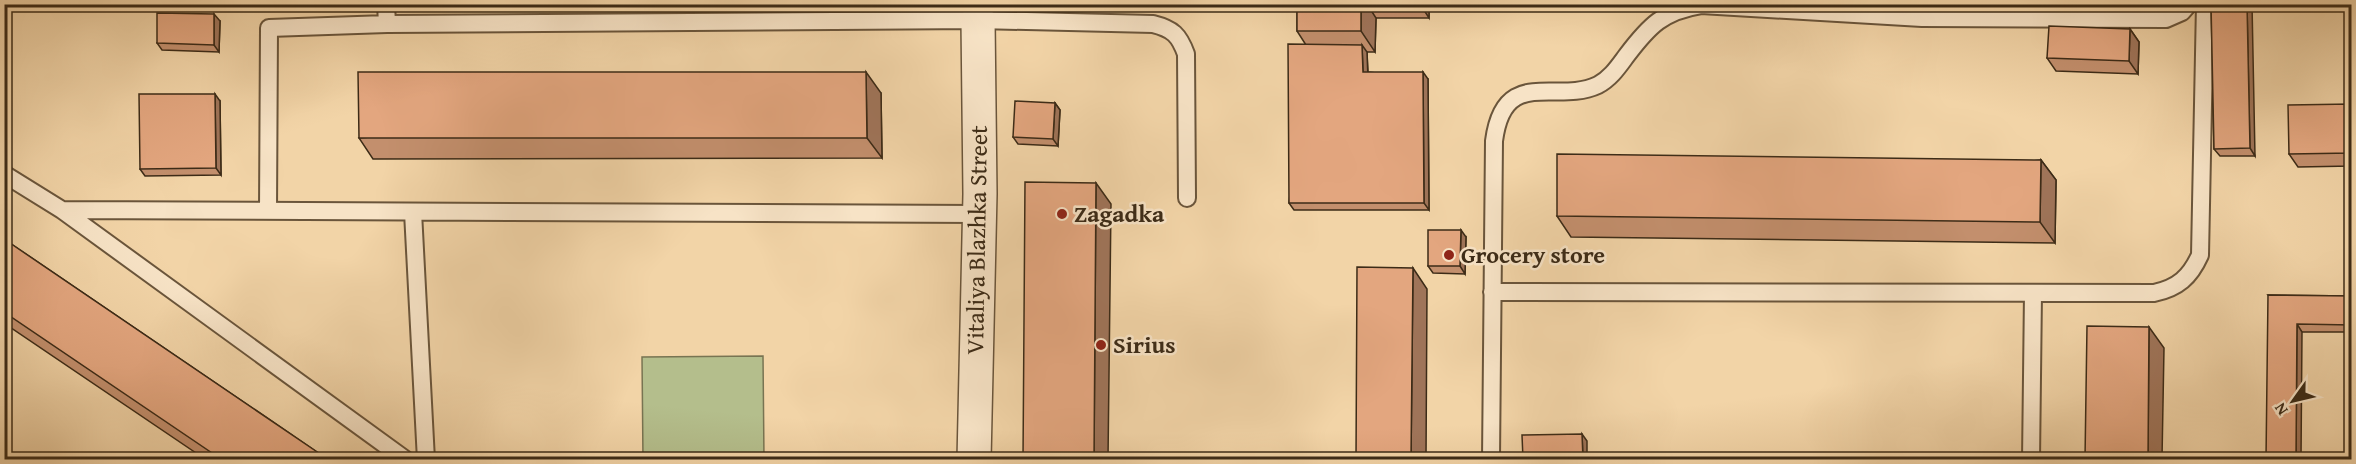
<svg xmlns="http://www.w3.org/2000/svg" width="2356" height="464" font-family="'Gentium Book Plus',serif">
	<style>
		.park { fill: #b4be8c; stroke: #787452; stroke-width: 1.5 }
		.lines { fill: none; stroke-linecap: round; stroke-linejoin: round }
		.lane-casing { stroke: #6a553b; stroke-width: 20 }
		.street-casing { stroke: #6a553b; stroke-width: 36 }
		.lane { stroke: #f7e3c6; stroke-width: 16 }
		.street { stroke: #f7e3c6; stroke-width: 33 }
		.wall { fill: #c38f6d; stroke: #3c2b17; stroke-width: 1.5 }
		.shaded-wall { fill: #9f7459; stroke: #3c2b17; stroke-width: 1.5 }
		.building { fill: #e3a67f; stroke: #3c2b17; stroke-width: 1.5 }
		.poi-dot { fill: #8f2418; stroke: #f7e3c6; stroke-width: 2 }
		.labels { text-anchor: middle; stroke-width: 5; stroke-linejoin: round; paint-order: stroke }
		.poi-label { font-size: 24px; font-weight: bold; fill: #3c2b17; stroke: #f7e3c6; text-anchor: start }
		.street-label { font-size: 24px; fill: #3c2b17; stroke: #f7e3c6 }
	</style>
	<rect width="100%" height="100%" fill="#f2d4a7"/>
	<filter id="stains"><feTurbulence type="fractalNoise" baseFrequency=".00333" numOctaves="4"/><feColorMatrix values="0 0 0 0 .2 0 0 0 0 .09 0 0 0 0 .02 0 0 0 .5 -.17"/></filter>
	<radialGradient id="worn" r=".72"><stop offset=".6" stop-color="#630" stop-opacity="0"/><stop offset="1" stop-color="#630" stop-opacity=".3"/></radialGradient>
	<path class="park" d="M763 356 764 459H643L642 357Z
		M1665 453 1784 457V459H1665Z"/>
	<g class="lines">
		<g class="lane-casing">
			<path id="lane" d="M386 4 387 24
				M4 174 62 210 406 460
				M62 210 979 214
				M268 211 269 28 387 24 978 20 1153 24C1173 29 1179 35 1186 54L1187 198
				M413 212 426 460
				M1492 292 2154 293C2178 288 2190 277 2200 255L2205 4
				M1491 460 1494 141C1504 65 1556 105 1598 85 1611 78 1618 67 1627 55 1649 26 1663 11 1701 5L1922 18 2166 19 2182 12 2189 4
				M2031 460 2033 293"/>
		</g>
		<g class="street-casing">
			<path id="street" d="M974 460 980 194 978 20"/>
		</g>
		<use href="#lane" class="lane"/>
		<use href="#street" class="street"/>
	</g>
	<path class="wall" d="M1297 4H1429V18H1376L1375 52H1367L1368 72 1428 79 1429 210H1294L1289 203 1306 45 1297 31Z
		M2211 4 2255 156H2220L2214 149Z
		M220 21 219 52 162 50 157 43Z
		M2130 29 2139 42 2138 74 2056 71 2047 58Z
		M881 93 882 158 373 159 359 138Z
		M220 101 221 175 145 176 140 169Z
		M1055 103 1060 110 1058 146 1018 144 1013 137Z
		M2352 104V166L2298 167 2289 154Z
		M2041 160 2056 180 2055 243 1571 237 1557 216Z
		M1466 237 1465 274 1433 273 1428 266Z
		M4 239 326 458 328 459H205L4 323Z
		M2268 295 2352 296V332H2302Z"/>
	<path class="shaded-wall" d="M1361 4H1367L1376 18 1375 52 1361 31Z
		M1420 4H1429V18Z
		M2247 4H2252L2255 156 2250 148Z
		M214 14 220 21 219 52 214 45Z
		M2130 29 2139 42 2138 74 2129 61Z
		M1362 45 1367 52 1368 79 1363 72Z
		M866 72 881 93 882 158 867 138Z
		M1423 72 1428 79 1429 210 1424 203Z
		M215 94 220 101 221 175 216 168Z
		M1055 103 1060 110 1058 146 1053 139Z
		M2041 160 2056 180 2055 243 2040 222Z
		M1096 183 1111 204 1108 459H1094Z
		M1461 230 1466 237 1465 274 1460 266Z
		M1413 268 1427 289 1426 459H1411Z
		M2297 324 2302 332 2301 459H2296Z
		M2149 327 2164 348 2162 459H2148Z
		M1582 434 1587 441V459H1583Z"/>
	<path class="building" d="M1297 4H1361V31H1297Z
		M2211 4H2247L2250 148 2214 149Z
		M157 13 214 14V45L157 43Z
		M2049 26 2130 29 2129 61 2047 58Z
		M1288 44 1362 45 1363 72H1423L1424 203H1289Z
		M358 72H866L867 138H359Z
		M139 94H215L216 168 140 169Z
		M1015 101 1055 103 1053 139 1013 137Z
		M2352 104V153L2289 154 2288 105Z
		M1557 154 2041 160 2040 222 1557 216Z
		M1025 182 1096 183 1094 459H1023Z
		M1428 230H1461L1460 266H1428Z
		M4 239 326 458 325 459H221L4 312Z
		M1357 267 1413 268 1411 459H1356Z
		M2268 295 2352 296V325L2297 324 2296 459H2266Z
		M2087 326 2149 327 2148 459H2085Z
		M1582 434 1583 459H1523L1522 435Z"/>
	<g class="poi-dot">
		<circle cx="1062" cy="214" r="6"/>
		<circle cx="1449" cy="255" r="6"/>
		<circle cx="1101" cy="345" r="6"/>
	</g>
	<g class="labels">
		<g class="poi-label">
			<text x="1074" y="222">Zagadka</text>
			<text x="1461" y="263">Grocery store</text>
			<text x="1113" y="353">Sirius</text>
		</g>
		<g class="street-label">
			<text transform="translate(977 240) rotate(-89)" y="8">Vitaliya Blazhka Street</text>
		</g>
	</g>
	<rect width="2356" height="464" fill="none" stroke="#f2d4a7" stroke-width="24"/>
	<rect x="6" y="6" width="2344" height="452" fill="none" stroke="#3c2b17" stroke-width="3"/>
	<rect x="12" y="12" width="2332" height="440" fill="none" stroke="#3c2b17" stroke-width="1.5"/>
	<g transform="translate(2293 401) rotate(236)" stroke="#f7e3c6" stroke-width="4.5" paint-order="stroke">
	<path d="M0-4.5L10 22L0 15L-10 22Z" fill="#3c2b17"/>
	<text y="-9" font-size="16" font-weight="bold" text-anchor="middle" fill="#3c2b17">N</text>
	</g>
	<rect width="100%" height="100%" filter="url(#stains)"/>
	<rect width="100%" height="100%" fill="url(#worn)"/>
</svg>
